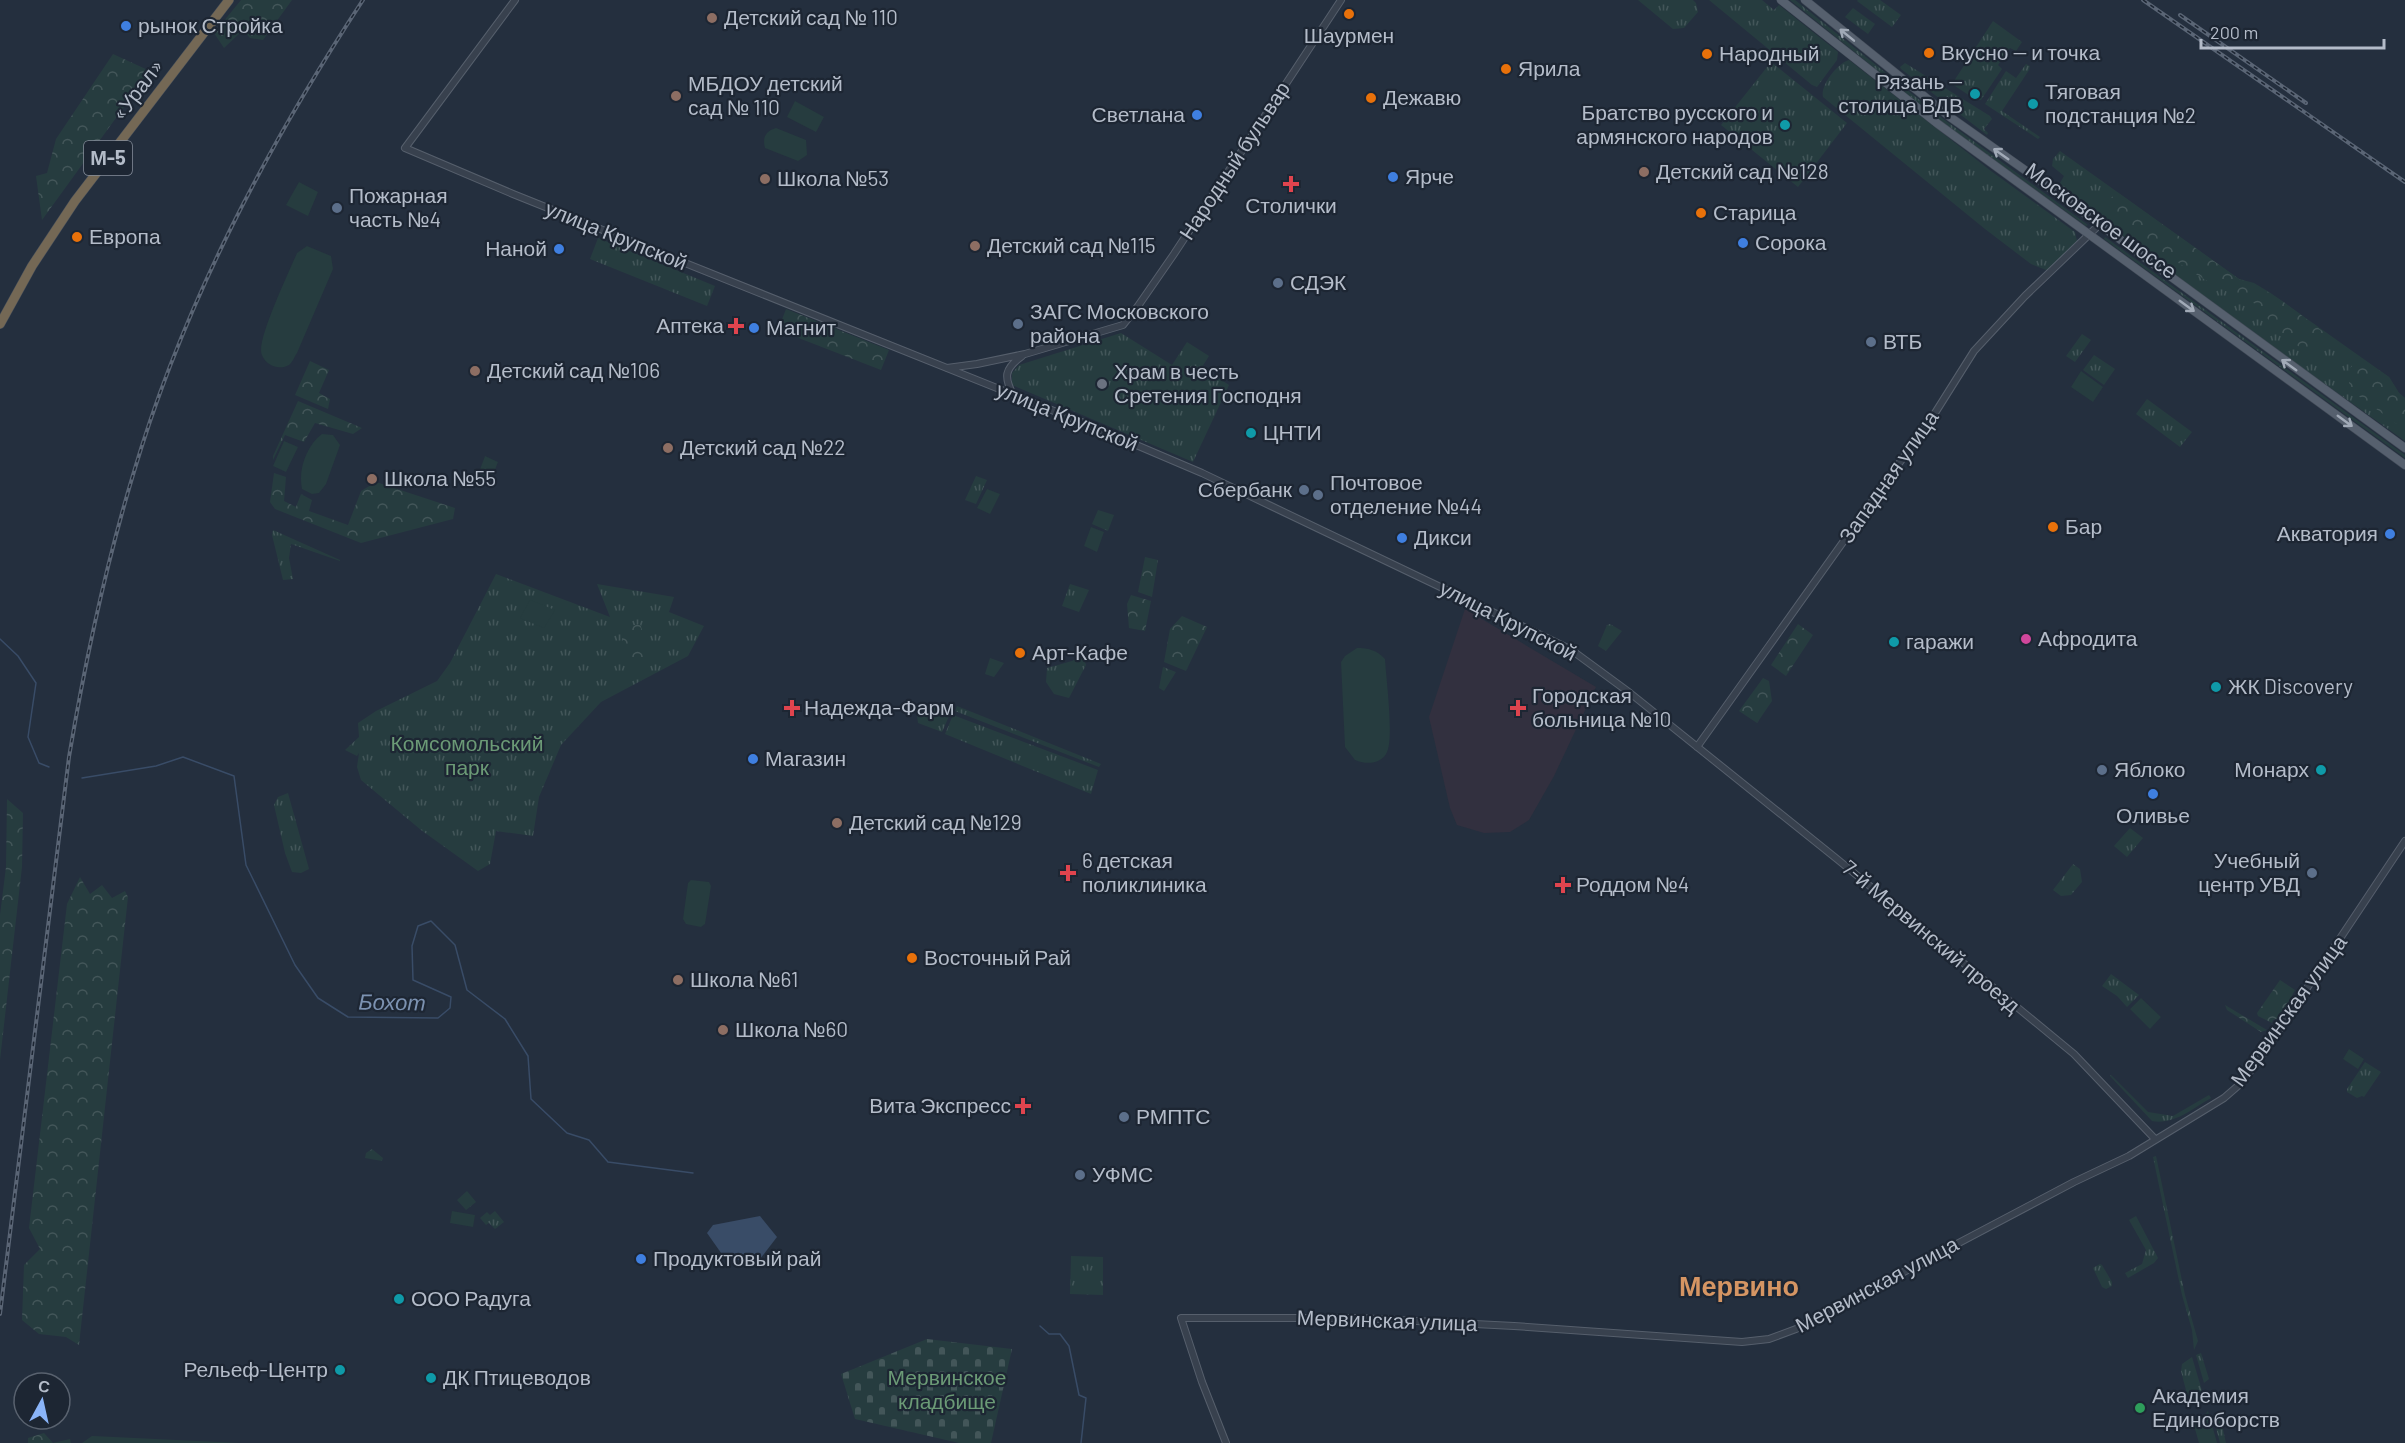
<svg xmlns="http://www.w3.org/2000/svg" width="2405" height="1443" font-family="Barlow,sans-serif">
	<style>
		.medical { fill: #32303f }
		.grass { fill: url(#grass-tufts) }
		.forest { fill: url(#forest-crowns) }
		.cemetery { fill: url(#cemetery-stones) }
		.garden { fill: #263c3f }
		.water { fill: #394c67 }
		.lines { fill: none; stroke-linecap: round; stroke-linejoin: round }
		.stream { stroke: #394c67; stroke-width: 1.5 }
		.minor-casing { stroke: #565f6c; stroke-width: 8 }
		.major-casing { stroke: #414a57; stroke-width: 9 }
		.highway-casing { stroke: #434c59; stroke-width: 10 }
		.minor { stroke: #38414e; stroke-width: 6 }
		.major { stroke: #56606e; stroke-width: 8 }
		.highway { stroke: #746855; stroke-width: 9 }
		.rail-casing { stroke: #5a6575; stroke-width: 4 }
		.rail { stroke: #1d2633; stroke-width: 1.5; stroke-dasharray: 4.5; stroke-linecap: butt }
		.oneway { stroke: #a1aab7 }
		.food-dot { fill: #e8710a; stroke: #1d2633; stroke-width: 2 }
		.education-dot { fill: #8d6e63; stroke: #1d2633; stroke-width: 2 }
		.shop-dot { fill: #3f7fe0; stroke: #1d2633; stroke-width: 2 }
		.culture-dot { fill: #0f9aa8; stroke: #1d2633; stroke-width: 2 }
		.health-dot { fill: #e0444e; stroke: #1d2633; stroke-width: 2 }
		.service-dot { fill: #5c6f8a; stroke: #1d2633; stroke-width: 2 }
		.worship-dot { fill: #6b7280; stroke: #1d2633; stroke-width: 2 }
		.hotel-dot { fill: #d1479c; stroke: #1d2633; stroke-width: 2 }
		.leisure-dot { fill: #2e9e5b; stroke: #1d2633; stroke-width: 2 }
		.labels { text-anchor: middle; stroke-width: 4.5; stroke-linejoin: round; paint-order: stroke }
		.shield { fill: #1d2633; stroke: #878f9c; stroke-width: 1.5 }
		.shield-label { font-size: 20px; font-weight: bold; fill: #b4bcc9 }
		.poi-label { font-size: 21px; fill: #b4bcc9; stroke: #1d2633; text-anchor: start }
		.street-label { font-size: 21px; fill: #b4bcc9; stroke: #1d2633 }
		.park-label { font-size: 21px; fill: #6b9a76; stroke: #1d2633 }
		.water-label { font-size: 22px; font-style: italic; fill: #7c92b1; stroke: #1d2633 }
		.district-label { font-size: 27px; font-weight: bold; fill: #d59563; stroke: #1d2633 }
	</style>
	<defs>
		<pattern id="grass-tufts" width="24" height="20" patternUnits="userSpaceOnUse" patternTransform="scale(1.5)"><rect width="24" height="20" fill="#263c3f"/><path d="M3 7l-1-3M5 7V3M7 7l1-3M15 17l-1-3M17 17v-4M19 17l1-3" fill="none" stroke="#435659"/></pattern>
		<pattern id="forest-crowns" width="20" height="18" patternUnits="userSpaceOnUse" patternTransform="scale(1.5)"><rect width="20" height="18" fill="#263c3f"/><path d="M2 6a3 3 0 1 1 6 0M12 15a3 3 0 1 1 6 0" fill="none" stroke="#435659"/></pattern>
		<pattern id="cemetery-stones" width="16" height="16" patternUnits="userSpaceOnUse" patternTransform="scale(1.5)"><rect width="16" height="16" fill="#263c3f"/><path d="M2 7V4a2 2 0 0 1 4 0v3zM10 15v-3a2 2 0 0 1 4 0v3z" fill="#435659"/></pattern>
	</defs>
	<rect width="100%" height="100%" fill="#242f3e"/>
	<path class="medical" d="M1465 609 1596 687 1554 776 1529 820 1510 832 1484 833 1457 825 1450 808 1429 717Z"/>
	<path class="grass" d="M1638 0H1693L1696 3 1698 12 1684 28 1673 29Z
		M1709 0H1762L1774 10 1779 5 1838 52 1837 60 1817 87 1812 85Z
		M1790 0H1795L1942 118 2088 225 2086 226 1939 120Z
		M1858 0H1880L1901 15 1892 27 1857 1Z
		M1853 8 1875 24 1868 34 1845 17Z
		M1993 21 2022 42 2016 51 2010 48 1998 65 2002 69 1981 100H1976L1952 84Z
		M1849 60 1991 171 2075 232 2077 241 2053 268 2046 270 2031 264 1985 229 1823 97C1820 85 1838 63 1849 60Z
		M1771 62 1847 123 1798 187 1721 125Z
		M1905 63 1990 116 1992 119 1984 129 1988 133 1987 135 1901 69 1900 67Z
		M2026 64 2030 66 2029 70 2002 111 2040 137 2038 139 1985 104 2006 71 2016 78Z
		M2060 151 2239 279 2254 283 2269 292 2389 377 2399 393 2405 398V441L2055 192 2064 176 2052 166 2053 159Z
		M2105 237 2405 455V458L2104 239Z
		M598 238 715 286 707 306 590 259Z
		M1121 333 1172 365 1187 342 1209 356 1202 367 1229 385 1193 462 1012 385V373L1019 365Z
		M2082 334 2091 340 2075 362 2066 356Z
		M2094 355 2115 369 2104 385 2083 370Z
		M2147 399 2192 432 2180 447 2136 414Z
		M976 476 987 480 976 504 965 500Z
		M1098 510 1114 515 1108 531 1092 524Z
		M273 530 340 560V561L291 544 289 558 293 579 283 580 272 535Z
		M496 574 610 617 597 584 674 597 669 612 704 626 688 656 601 702 561 745 539 797 533 836 496 831 490 864 478 871 421 830 361 780 357 767 359 753 357 756 345 750 359 737 358 723 376 711 437 681 450 663Z
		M1070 584 1089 590 1079 612 1062 606Z
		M1610 624 1622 631 1606 651 1598 646 1607 625Z
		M1083 655 1086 665 1069 698 1054 694 1046 682 1047 668 1072 661Z
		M990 658 1004 663 994 677 985 674Z
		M922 702 950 714 942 732 918 723 917 715Z
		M957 706 1101 764 1099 767 955 711Z
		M953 715 1098 770 1091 794 945 734Z
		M288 793 309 869 301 873 292 872 285 853 274 805 278 797Z
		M2130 828 2143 838 2127 857 2114 846Z
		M2073 864 2080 869 2082 882 2071 895 2061 896 2053 890Z
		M2111 974 2139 995 2127 1007 2117 996 2102 986Z
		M2365 1062 2381 1072 2364 1097 2362 1096 2357 1098 2347 1092V1089Z
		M2111 1075 2148 1112 2173 1116 2209 1095 2211 1098C2192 1109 2174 1125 2152 1121L2110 1076Z
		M372 1149 383 1158 382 1161 365 1158 366 1153Z
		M2156 1156 2185 1295 2198 1341 2194 1350 2192 1330 2182 1295 2153 1157Z
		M467 1191 476 1202 466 1210 457 1200Z
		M495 1211 504 1222 495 1229 489 1223 486 1225 480 1218 487 1212 490 1215Z
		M2136 1216 2158 1258 2154 1263 2128 1278 2125 1273 2142 1264 2146 1250 2129 1220Z
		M1071 1256 1103 1257V1295L1070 1294Z
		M2100 1264 2102 1265 2112 1282V1286L2106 1289 2102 1287 2093 1268Z
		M2201 1353 2209 1379 2204 1383 2196 1355Z
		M2192 1357 2203 1394 2193 1390 2188 1398 2181 1371 2182 1364Z
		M2208 1411 2217 1443H2199L2192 1418 2201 1419Z
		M2218 1418 2222 1425 2226 1443H2220L2214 1420Z
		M92 1436 239 1443H82Z"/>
	<path class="forest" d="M241 0H292L263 40 250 38 243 30 224 48 214 33Z
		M113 54 150 71 42 220 36 176 47 173 56 139Z
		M2117 192 2239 279C2273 289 2302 317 2331 337L2323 352 2313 355 2275 332 2260 305C2222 296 2133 236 2108 206V201Z
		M786 309 889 350 881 370 778 330Z
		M2361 358 2389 377 2399 393 2405 398V430L2353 392 2349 383 2350 368Z
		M310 361 329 370 319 393 330 399 328 409 295 395Z
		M298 401 362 428 353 434 315 423 304 442 285 435 273 460V456Z
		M274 473 286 477 284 501 296 507 301 494 312 500 309 511 348 525 361 491 376 482 455 508 453 519 361 543 275 509 270 502Z
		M1145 557 1158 560 1152 597 1138 592Z
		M1131 595 1151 601 1145 631 1129 628 1127 604Z
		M1182 616 1207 627 1186 671 1164 662 1170 629Z
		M640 624 651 656 649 666 633 672 619 628Z
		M1798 624 1813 635 1786 676 1771 665Z
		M1163 667 1176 672 1164 691 1159 688Z
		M1763 678 1769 681 1772 701 1757 723 1739 711Z
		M7 799 23 813 22 867 0 1060V915L6 867Z
		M80 877 90 894 102 885 112 898 125 891 128 897 79 1345 66 1337 39 1334 22 1320 24 1265 40 1249 29 1228 67 904Z
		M2280 980 2295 990 2281 1017 2273 1020 2272 1023 2258 1016 2257 1013Z
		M2225 1005 2267 1030 2261 1032 2227 1010Z
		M44 1433 53 1443 70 1439 71 1443H28V1438Z"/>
	<path class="cemetery" d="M927 1339 1012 1349 991 1443H959L855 1419 841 1374Z"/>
	<path class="garden" d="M795 101 824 117 816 132 787 117Z
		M776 128 806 140 807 155 798 161 765 148C762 137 766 131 776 128Z
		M299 182 318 192 308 216 286 205Z
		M307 246 331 256 333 269 297 353C295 356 292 363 289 365 277 372 261 362 261 350 261 331 288 274 297 253Z
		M2081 371 2103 387 2093 402 2071 387Z
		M322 434 333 435 340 445 326 484 319 493 312 494 302 489C298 470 306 446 322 434Z
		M284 441 298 447 286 472 273 466Z
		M485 456 498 462 489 485 476 480Z
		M987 489 1000 494 990 514 977 508Z
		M1091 527 1104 532 1097 552 1084 546Z
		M530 600 555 610 544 628 520 618Z
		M1357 648C1368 648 1377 650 1385 659 1386 677 1394 738 1387 752 1382 764 1366 765 1355 760L1345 747 1341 662 1345 656Z
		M691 880 709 882 711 886 705 924 701 927 686 924 683 919 688 883Z
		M2141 998 2161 1017 2150 1029 2130 1009Z
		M2349 1049 2364 1059 2358 1069 2343 1059Z
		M452 1211 475 1215 473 1227 450 1223Z"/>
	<path class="water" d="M760 1216 777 1237 760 1259 726 1260 707 1233 713 1225Z"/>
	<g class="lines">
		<path class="stream" d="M0 639 18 656 36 683 28 737 39 763 49 767
			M82 778 156 766 183 757 234 776 246 865 295 965 318 998 348 1017 438 1018 450 1008 451 997 413 980 412 946 418 926 431 921 455 945 467 990 505 1019 528 1056 531 1099 567 1133 589 1140 608 1162 693 1173
			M1040 1326 1049 1334H1060L1069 1346 1079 1395 1086 1398 1081 1443"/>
		<g class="minor-casing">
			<path id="minor" d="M515 0 405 148 513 194 1094 427 1202 473 1570 649 1630 693 1837 859 2074 1054 2155 1139
				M947 368 977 364 1025 354 1123 325 1138 306 1174 254 1341 0
				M1013 395C1004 377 1004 369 1022 356
				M1697 747 1935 413 1974 351 2025 296 2099 225
				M1226 1443 1202 1382 1181 1318H1358L1514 1326 1742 1342 1769 1339 1796 1329 2074 1182 2129 1156 2224 1098 2239 1085 2257 1063 2405 841"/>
		</g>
		<g class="major-casing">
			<path id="major" d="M1781 0 1938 124 2405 465
				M1805 0 1950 117 2032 175 2405 448"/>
		</g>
		<g class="highway-casing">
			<path id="highway" d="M0 324 32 266 75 201 229 0"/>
		</g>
		<use href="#minor" class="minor"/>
		<use href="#major" class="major"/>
		<use href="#highway" class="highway"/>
		<g class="rail-casing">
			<path id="rail" d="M2143 0 2405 182
				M2180 15 2306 103
				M0 1314 69 757C85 662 105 568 133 475 183 305 266 148 363 0"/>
		</g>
		<use href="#rail" class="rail"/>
	</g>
	<defs><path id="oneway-shaft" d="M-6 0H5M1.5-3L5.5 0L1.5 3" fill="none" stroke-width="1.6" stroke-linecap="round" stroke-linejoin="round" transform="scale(1.5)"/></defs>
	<g class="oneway">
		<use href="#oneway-shaft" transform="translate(1847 35) rotate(-141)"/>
		<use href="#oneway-shaft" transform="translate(2001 154) rotate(-145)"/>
		<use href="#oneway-shaft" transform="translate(2187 306) rotate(36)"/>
		<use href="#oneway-shaft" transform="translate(2289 365) rotate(-144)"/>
		<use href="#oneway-shaft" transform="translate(2345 421) rotate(36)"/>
	</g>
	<g class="food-dot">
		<circle cx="1349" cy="14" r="6"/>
		<circle cx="1929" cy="53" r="6"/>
		<circle cx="1707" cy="54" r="6"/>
		<circle cx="1506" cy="69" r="6"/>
		<circle cx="1371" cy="98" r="6"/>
		<circle cx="1701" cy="213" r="6"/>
		<circle cx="77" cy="237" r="6"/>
		<circle cx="2053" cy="527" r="6"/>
		<circle cx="1020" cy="653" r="6"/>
		<circle cx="912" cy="958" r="6"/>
	</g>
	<g class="education-dot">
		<circle cx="712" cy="18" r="6"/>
		<circle cx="676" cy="96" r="6"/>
		<circle cx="1644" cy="172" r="6"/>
		<circle cx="765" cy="179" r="6"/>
		<circle cx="975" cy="246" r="6"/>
		<circle cx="475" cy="371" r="6"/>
		<circle cx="668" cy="448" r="6"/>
		<circle cx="372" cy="479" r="6"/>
		<circle cx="837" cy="823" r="6"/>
		<circle cx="678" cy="980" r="6"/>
		<circle cx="723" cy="1030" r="6"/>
	</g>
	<g class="shop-dot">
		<circle cx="126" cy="26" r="6"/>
		<circle cx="1197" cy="115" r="6"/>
		<circle cx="1393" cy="177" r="6"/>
		<circle cx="1743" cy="243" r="6"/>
		<circle cx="559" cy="249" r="6"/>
		<circle cx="754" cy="328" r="6"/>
		<circle cx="2390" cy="534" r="6"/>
		<circle cx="1402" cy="538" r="6"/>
		<circle cx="753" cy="759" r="6"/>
		<circle cx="2153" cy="794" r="6"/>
		<circle cx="641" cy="1259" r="6"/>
	</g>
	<g class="culture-dot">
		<circle cx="1975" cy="94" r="6"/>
		<circle cx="2033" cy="104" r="6"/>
		<circle cx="1785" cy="125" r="6"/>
		<circle cx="1251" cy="433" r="6"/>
		<circle cx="1894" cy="642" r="6"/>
		<circle cx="2216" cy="687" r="6"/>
		<circle cx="2321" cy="770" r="6"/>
		<circle cx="399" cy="1299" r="6"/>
		<circle cx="340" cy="1370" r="6"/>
		<circle cx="431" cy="1378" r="6"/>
	</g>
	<g class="health-dot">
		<path d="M1288 175h6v6h6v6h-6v6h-6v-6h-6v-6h6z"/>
		<path d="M733 317h6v6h6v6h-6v6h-6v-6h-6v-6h6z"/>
		<path d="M789 699h6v6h6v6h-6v6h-6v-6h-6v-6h6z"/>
		<path d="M1515 699h6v6h6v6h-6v6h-6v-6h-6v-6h6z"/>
		<path d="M1065 864h6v6h6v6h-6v6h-6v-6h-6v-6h6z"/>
		<path d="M1560 876h6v6h6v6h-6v6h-6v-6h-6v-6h6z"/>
		<path d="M1020 1097h6v6h6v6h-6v6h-6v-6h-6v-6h6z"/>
	</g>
	<g class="service-dot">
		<circle cx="337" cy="208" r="6"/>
		<circle cx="1278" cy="283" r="6"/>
		<circle cx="1018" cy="324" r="6"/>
		<circle cx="1871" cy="342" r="6"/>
		<circle cx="1304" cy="490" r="6"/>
		<circle cx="1318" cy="495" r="6"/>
		<circle cx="2102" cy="770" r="6"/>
		<circle cx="2312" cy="873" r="6"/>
		<circle cx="1124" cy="1117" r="6"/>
		<circle cx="1080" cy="1175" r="6"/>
	</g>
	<circle class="worship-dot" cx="1102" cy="384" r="6"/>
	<circle class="hotel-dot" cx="2026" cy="639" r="6"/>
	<circle class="leisure-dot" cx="2140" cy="1408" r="6"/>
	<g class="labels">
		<rect class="shield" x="84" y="141" width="48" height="34" rx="4.5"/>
		<g class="shield-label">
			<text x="108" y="165">М-5</text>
		</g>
		<g class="poi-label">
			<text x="724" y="25">Детский сад № 110</text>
			<text x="138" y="33">рынок Стройка</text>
			<text x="1349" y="43" text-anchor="middle">Шаурмен</text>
			<text x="1941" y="60">Вкусно — и точка</text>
			<text x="1719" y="61">Народный</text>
			<text x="1518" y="76">Ярила</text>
			<text x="1963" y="89" text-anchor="end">Рязань —<tspan x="1963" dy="24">столица ВДВ</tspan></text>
			<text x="688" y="91">МБДОУ детский<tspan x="688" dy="24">сад № 110</tspan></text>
			<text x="2045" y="99">Тяговая<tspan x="2045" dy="24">подстанция №2</tspan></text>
			<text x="1383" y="105">Дежавю</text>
			<text x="1773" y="120" text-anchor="end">Братство русского и<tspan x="1773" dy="24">армянского народов</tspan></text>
			<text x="1185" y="122" text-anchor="end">Светлана</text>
			<text x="1656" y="179">Детский сад №128</text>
			<text x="1405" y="184">Ярче</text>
			<text x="777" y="186">Школа №53</text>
			<text x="349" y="203">Пожарная<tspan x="349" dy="24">часть №4</tspan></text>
			<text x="1291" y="213" text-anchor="middle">Столички</text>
			<text x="1713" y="220">Старица</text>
			<text x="89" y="244">Европа</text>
			<text x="1755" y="250">Сорока</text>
			<text x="987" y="253">Детский сад №115</text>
			<text x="547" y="256" text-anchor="end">Наной</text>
			<text x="1290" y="290">СДЭК</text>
			<text x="1030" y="319">ЗАГС Московского<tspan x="1030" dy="24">района</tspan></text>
			<text x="724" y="333" text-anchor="end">Аптека</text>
			<text x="766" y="335">Магнит</text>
			<text x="1883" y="349">ВТБ</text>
			<text x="487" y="378">Детский сад №106</text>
			<text x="1114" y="379">Храм в честь<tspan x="1114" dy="24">Сретения Господня</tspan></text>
			<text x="1263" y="440">ЦНТИ</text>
			<text x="680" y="455">Детский сад №22</text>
			<text x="384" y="486">Школа №55</text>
			<text x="1330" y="490">Почтовое<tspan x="1330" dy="24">отделение №44</tspan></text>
			<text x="1292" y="497" text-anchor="end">Сбербанк</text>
			<text x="2065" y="534">Бар</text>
			<text x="2378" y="541" text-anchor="end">Акватория</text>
			<text x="1414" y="545">Дикси</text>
			<text x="2038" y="646">Афродита</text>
			<text x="1906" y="649">гаражи</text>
			<text x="1032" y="660">Арт-Кафе</text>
			<text x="2228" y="694">ЖК Discovery</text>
			<text x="1532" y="703">Городская<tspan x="1532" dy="24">больница №10</tspan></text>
			<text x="804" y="715">Надежда-Фарм</text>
			<text x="765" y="766">Магазин</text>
			<text x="2114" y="777">Яблоко</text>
			<text x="2309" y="777" text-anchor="end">Монарх</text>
			<text x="2153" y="823" text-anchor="middle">Оливье</text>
			<text x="849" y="830">Детский сад №129</text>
			<text x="1082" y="868">6 детская<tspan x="1082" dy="24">поликлиника</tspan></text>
			<text x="2300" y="868" text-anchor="end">Учебный<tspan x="2300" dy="24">центр УВД</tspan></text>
			<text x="1576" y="892">Роддом №4</text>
			<text x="924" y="965">Восточный Рай</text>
			<text x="690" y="987">Школа №61</text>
			<text x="735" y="1037">Школа №60</text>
			<text x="1011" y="1113" text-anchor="end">Вита Экспресс</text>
			<text x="1136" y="1124">РМПТС</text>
			<text x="1092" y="1182">УФМС</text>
			<text x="653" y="1266">Продуктовый рай</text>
			<text x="411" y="1306">ООО Радуга</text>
			<text x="328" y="1377" text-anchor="end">Рельеф-Центр</text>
			<text x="443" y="1385">ДК Птицеводов</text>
			<text x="2152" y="1403">Академия<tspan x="2152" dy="24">Единоборств</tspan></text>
		</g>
		<g class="street-label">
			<text transform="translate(138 90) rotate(-53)" y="7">«Урал»</text>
			<text transform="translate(1235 161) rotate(-57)" y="7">Народный бульвар</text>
			<text transform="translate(2101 221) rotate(36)" y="7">Московское шоссе</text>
			<text transform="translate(616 236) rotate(22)" y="7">улица Крупской</text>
			<text transform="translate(1067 417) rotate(22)" y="7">улица Крупской</text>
			<text transform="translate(1889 477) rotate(-55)" y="7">Западная улица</text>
			<text transform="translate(1508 621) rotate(27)" y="7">улица Крупской</text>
			<text transform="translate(1931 937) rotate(40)" y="7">7-й Мервинский проезд</text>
			<text transform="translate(2289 1011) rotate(-54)" y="7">Мервинская улица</text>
			<text transform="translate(1877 1285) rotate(-28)" y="7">Мервинская улица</text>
			<text transform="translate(1387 1321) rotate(2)" y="7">Мервинская улица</text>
		</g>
		<g class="park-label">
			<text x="467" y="751">Комсомольский<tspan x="467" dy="24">парк</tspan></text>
			<text x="947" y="1385">Мервинское<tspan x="947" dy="24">кладбище</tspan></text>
		</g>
		<g class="water-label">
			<text transform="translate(392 1002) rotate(1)" y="8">Бохот</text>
		</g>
		<g class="district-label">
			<text x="1739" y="1296">Мервино</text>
		</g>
	</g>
	<g transform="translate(42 1401) rotate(8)"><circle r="28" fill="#1d2633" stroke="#59626f" stroke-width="1.5"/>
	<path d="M0-4.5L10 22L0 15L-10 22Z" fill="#8ab4f8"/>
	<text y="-9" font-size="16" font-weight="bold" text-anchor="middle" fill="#b4bcc9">С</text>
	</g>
	<path d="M2201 39v9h183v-9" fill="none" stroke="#b4bcc9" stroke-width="3"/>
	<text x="2210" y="39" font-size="18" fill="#b4bcc9" stroke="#1d2633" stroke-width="4.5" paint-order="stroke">200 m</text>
</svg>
